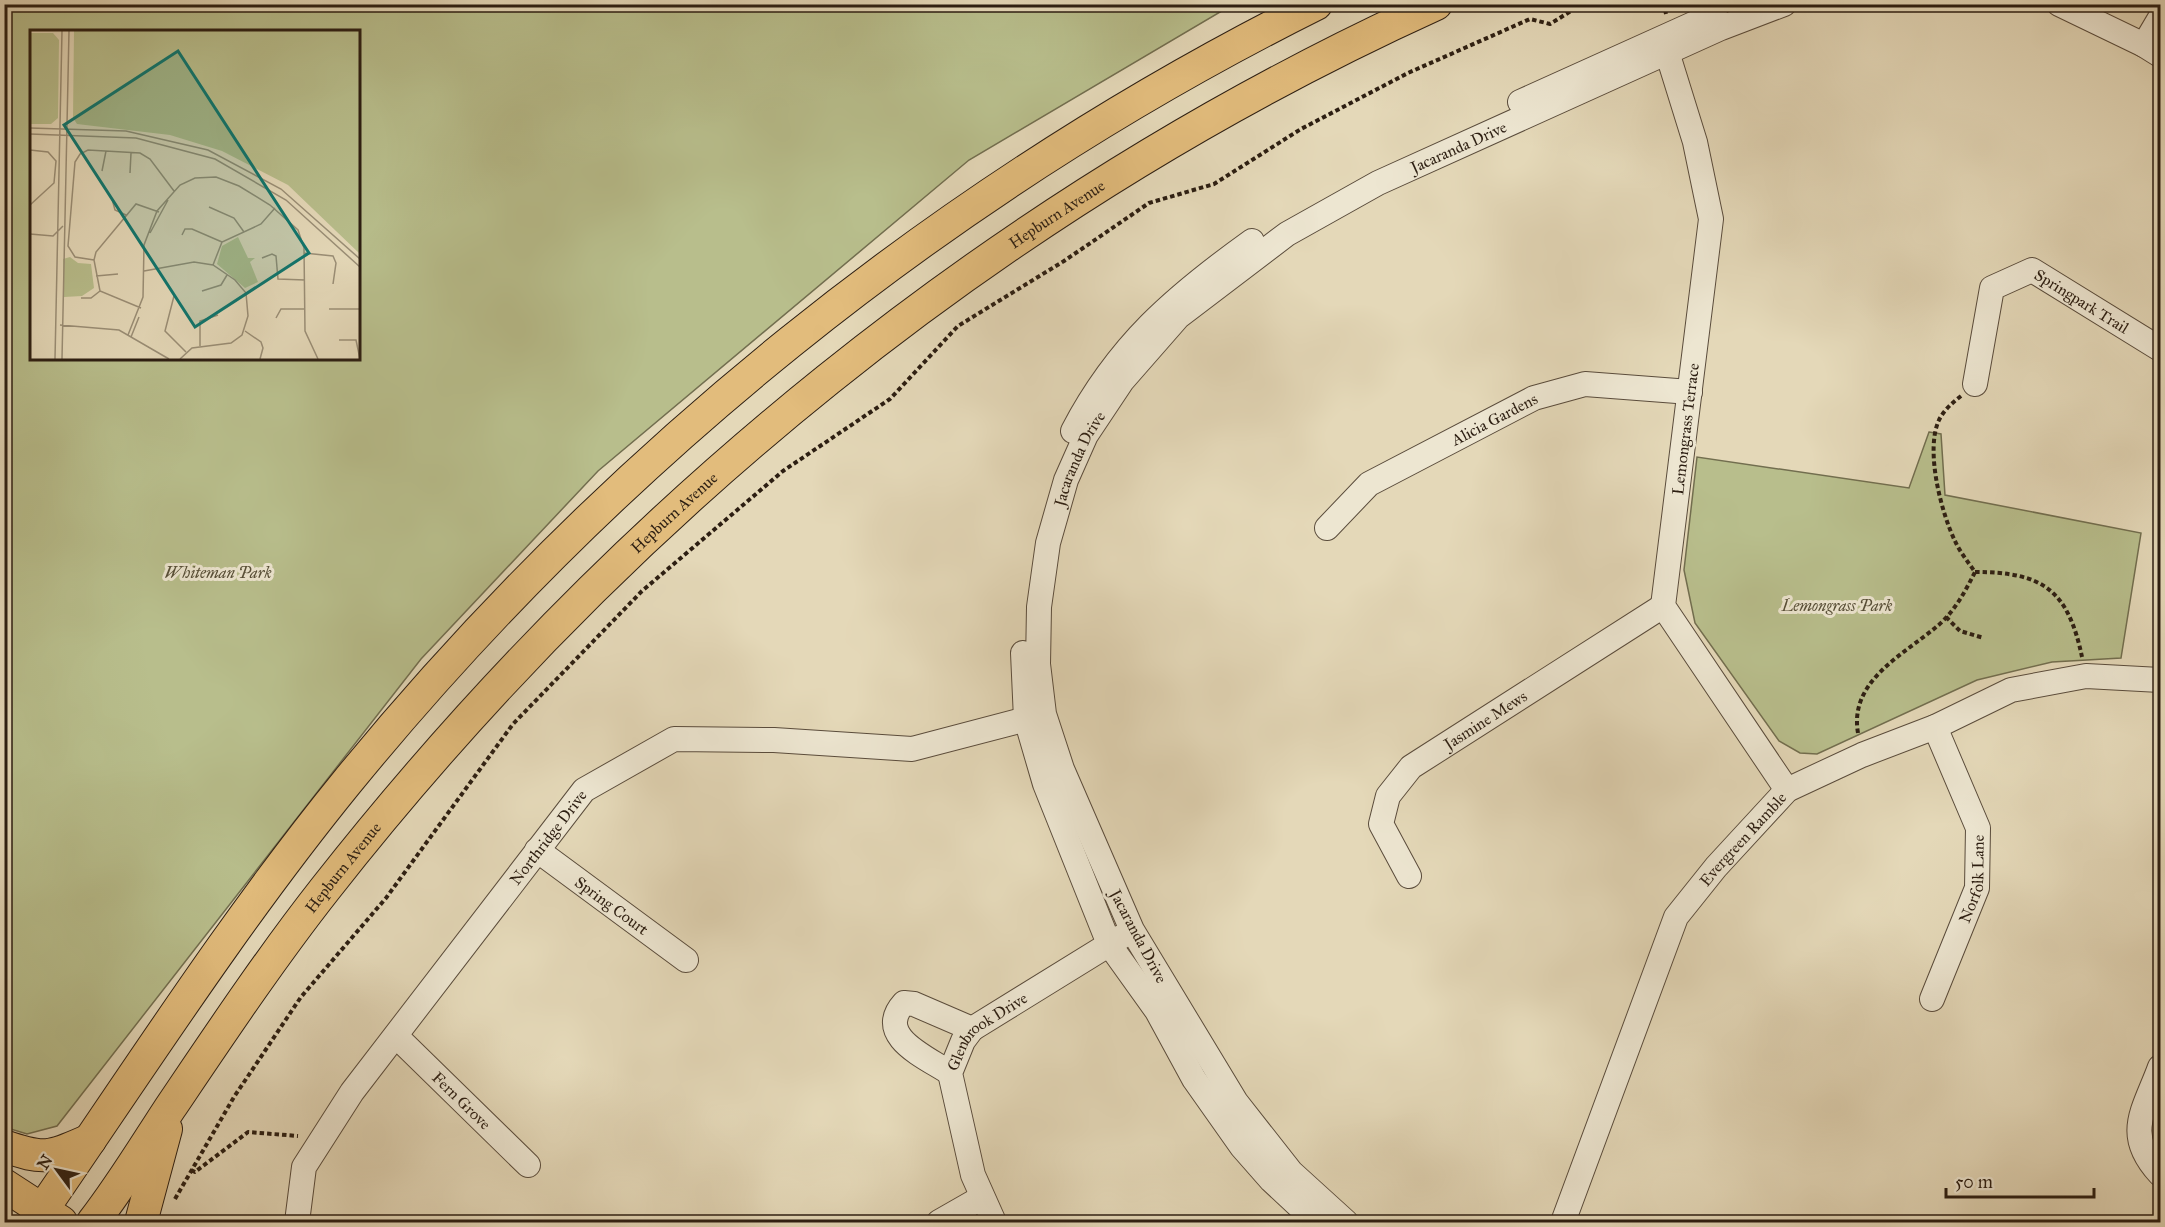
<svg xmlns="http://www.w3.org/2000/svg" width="2165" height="1227" font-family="'IM FELL Great Primer',serif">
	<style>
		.green { fill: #b8be8c; stroke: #726e4f; stroke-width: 1.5; fill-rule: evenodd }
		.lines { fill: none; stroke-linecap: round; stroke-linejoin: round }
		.minor-casing { stroke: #5a4c3c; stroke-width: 26 }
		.major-casing { stroke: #2c1e12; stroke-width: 34 }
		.path { stroke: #2c1e12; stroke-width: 4; stroke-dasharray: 4.5 3; stroke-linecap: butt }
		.minor { stroke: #ede6d1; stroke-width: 24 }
		.major { stroke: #e2bc7c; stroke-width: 32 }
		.labels { text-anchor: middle; stroke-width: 6; stroke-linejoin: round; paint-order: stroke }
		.street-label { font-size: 16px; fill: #2c1e12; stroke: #ede6d1 }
		.park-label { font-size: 16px; font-style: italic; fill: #564e37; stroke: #ede6d1 }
		.inset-road { fill: none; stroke: #9a8e76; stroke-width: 1.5 }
		.view { fill: #0f766e; fill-opacity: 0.15; stroke: #0f766e; stroke-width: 3 }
		.inset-edge { fill: none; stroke: #2c1e12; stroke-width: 3 }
	</style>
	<rect width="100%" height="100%" fill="#e4d8b8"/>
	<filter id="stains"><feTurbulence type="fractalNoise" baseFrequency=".00333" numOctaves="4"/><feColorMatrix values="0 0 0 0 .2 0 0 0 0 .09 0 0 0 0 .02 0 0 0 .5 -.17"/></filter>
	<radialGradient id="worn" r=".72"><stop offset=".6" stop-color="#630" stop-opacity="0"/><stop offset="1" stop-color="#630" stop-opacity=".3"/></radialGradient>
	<path class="green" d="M4 5H1232L969 160 598 471 421 659 57 1126 27 1134 4 1127ZM32 32H358V358H32Z
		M1929 432 1941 434 1945 495 2141 533 2121 658 2052 662 1977 680 1817 754 1800 753 1779 741 1695 623 1684 570 1697 457 1909 488Z"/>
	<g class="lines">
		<g class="minor-casing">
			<g id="minor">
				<path d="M2059 4 2144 45 2160 55"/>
				<path d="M1663 39 1695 142 1711 219 1663 606 1787 790"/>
				<path d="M2144 45 2160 18"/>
				<path d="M1520 102 1715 14"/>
				<path id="s1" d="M1975 384 1992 288 2032 270 2160 349"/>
				<path d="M1073 431C1118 345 1174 297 1252 241"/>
				<path id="s2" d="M1327 528 1369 484 1534 398 1585 384 1690 392"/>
				<path d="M1023 653 1026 719 1045 784 1109 944 1157 1011 1194 1079 1242 1147 1271 1180 1316 1222"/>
				<path id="s3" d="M537 850 686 960"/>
				<path id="s4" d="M1409 876 1381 824 1388 796 1411 767 1663 606"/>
				<path id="s5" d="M1932 999 1977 888 1978 828 1935 727"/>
				<path id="s6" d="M396 1036 528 1165"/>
				<path d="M2160 1067C2144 1111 2123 1134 2160 1174"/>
				<path d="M950 1073C926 1057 874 1036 904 1003L914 1004 972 1029"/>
				<path id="s7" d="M297 1222 304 1167 352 1092 584 790 674 739 774 740 912 749 1042 715"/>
				<path d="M939 1222 981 1198"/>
				<path id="s8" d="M994 1222 973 1175 950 1073 963 1041 972 1029 1121 937"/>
				<path id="s9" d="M1346 1222 1291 1172 1236 1102 1132 930 1062 769 1044 714 1038 664 1039 607 1048 543 1066 480 1086 435 1122 381 1178 317 1287 234 1378 183 1721 28 1784 4"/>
				<path id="s10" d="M1563 1222 1676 917 1716 867 1787 790 1862 755 1935 727 2011 690 2086 676 2160 680"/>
			</g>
		</g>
		<g class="major-casing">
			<g id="major">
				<path d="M4 1146C46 1161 51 1157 90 1140"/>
				<path d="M4 1185 61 1222"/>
				<path d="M34 1222C136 1074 233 922 347 782 610 460 943 190 1316 4"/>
				<path id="s11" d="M93 1222C121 1186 145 1146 170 1108 220 1034 270 959 325 889 620 513 1000 202 1436 4"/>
				<path d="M141 1222 166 1129"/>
			</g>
		</g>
		<path class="path" d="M1664 4 1666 14
			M1975 572C2043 572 2068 590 2082 657
			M1946 617 1960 631 1984 638
			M1858 733C1849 682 1901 656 1935 628 1953 614 1965 592 1975 572 1968 562 1960 552 1955 541 1941 512 1925 450 1939 420 1944 410 1952 403 1961 396
			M191 1170 195 1172 248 1132 298 1136
			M175 1199 234 1097 301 997 386 898 513 724 642 591 783 471 890 399 958 326 1064 261 1149 203 1214 184 1301 129 1408 73 1530 19 1550 24 1571 11 1574 4"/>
		<use href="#minor" class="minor"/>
		<use href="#major" class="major"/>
	</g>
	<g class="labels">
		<g class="street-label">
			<text dy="6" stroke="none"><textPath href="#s9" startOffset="1364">Jacaranda Drive</textPath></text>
			<text dy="6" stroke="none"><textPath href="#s11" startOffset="1406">Hepburn Avenue</textPath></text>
			<text dy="6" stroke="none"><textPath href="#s1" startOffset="200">Springpark Trail</textPath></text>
			<text dy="6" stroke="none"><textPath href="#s2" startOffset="202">Alicia Gardens</textPath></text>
			<text transform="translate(1685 429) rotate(-83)" y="6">Lemongrass Terrace</text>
			<text dy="6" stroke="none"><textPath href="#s9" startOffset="860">Jacaranda Drive</textPath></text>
			<text dy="6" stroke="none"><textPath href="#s11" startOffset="920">Hepburn Avenue</textPath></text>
			<text dy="6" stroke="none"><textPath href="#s4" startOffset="213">Jasmine Mews</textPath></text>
			<text dy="6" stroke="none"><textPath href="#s7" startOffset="466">Northridge Drive</textPath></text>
			<text dy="6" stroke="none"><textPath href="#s10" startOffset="428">Evergreen Ramble</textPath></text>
			<text dy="6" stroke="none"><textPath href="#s11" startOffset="434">Hepburn Avenue</textPath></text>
			<text dy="6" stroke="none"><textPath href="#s5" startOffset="128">Norfolk Lane</textPath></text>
			<text dy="6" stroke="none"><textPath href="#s3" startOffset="93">Spring Court</textPath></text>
			<text transform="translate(1139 936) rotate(62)" y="6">Jacaranda Drive</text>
			<text dy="6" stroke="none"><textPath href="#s8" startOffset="214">Glenbrook Drive</textPath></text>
			<text dy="6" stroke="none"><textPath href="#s6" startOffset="92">Fern Grove</textPath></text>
		</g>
		<g class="park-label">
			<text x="218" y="578">Whiteman Park</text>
			<text x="1837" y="611">Lemongrass Park</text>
		</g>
	</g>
	<g transform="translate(30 30)">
		<rect width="330" height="330" fill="#e4d8b8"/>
		<path d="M44 1H330V224L258 155 192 121 140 105 47 94 43 88ZM0 3H23L29 10 28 88 21 94H0ZM208 207 218 228H225L220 232 228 252 215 258 187 234 192 216ZM40 227 48 233 61 234 64 258 52 266 34 267 33 229Z" fill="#b8be8c"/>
		<path class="inset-road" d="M0 98 96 101 178 120 251 159 330 229M0 104 106 108 185 129 256 170 330 237M0 120 18 122 26 131 24 153 0 175M72 141 76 121M100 143 101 123M82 169 85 180 96 185M179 177 204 188 214 202M120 203 138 170M0 204 23 206 33 196M152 205 155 199H162L192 212M274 223 303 226 306 233 303 254M232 228 242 224 246 226 248 249 275 250M64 230 45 227 38 216 45 132 50 124 58 120 110 123 120 129 144 161M183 235 192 212 231 194 245 178M114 241 164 232 183 235 205 250 216 263 218 286 212 305 201 313 162 318 150 329M66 246 88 244M172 261 191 255 197 245M144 266 135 301 156 322M51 268H61L70 261M111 278 70 261 64 230 66 222 106 174 129 182M299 279H330M246 288 251 279H275M30 295 89 300 139 329M215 301 231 312 233 318 230 329M98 305 113 267 114 215 127 181 150 155 165 148 186 147 209 156 240 175 268 200 274 218 275 301 288 329M101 307 109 287M309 310H326L330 329M170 316V291L188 285M25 329 32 1M32 329 39 1"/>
		<path class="view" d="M148 21 279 223 165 297 34 95Z"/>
		<rect width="330" height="330" class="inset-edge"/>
	</g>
	<rect width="2165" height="1227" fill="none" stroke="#e4d8b8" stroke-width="24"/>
	<rect x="6" y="6" width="2153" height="1215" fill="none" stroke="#2c1e12" stroke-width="3"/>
	<rect x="12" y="12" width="2141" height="1203" fill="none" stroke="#2c1e12" stroke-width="1.5"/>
	<g transform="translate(57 1170) rotate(303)" stroke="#ede6d1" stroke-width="4.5" paint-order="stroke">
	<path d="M0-4.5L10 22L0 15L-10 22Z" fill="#2c1e12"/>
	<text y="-9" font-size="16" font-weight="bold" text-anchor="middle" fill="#2c1e12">N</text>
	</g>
	<path d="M1946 1188v9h148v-9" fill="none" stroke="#2c1e12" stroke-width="3"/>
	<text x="1955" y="1188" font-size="18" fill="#2c1e12" stroke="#ede6d1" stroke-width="4.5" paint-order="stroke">50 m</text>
	<rect width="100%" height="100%" filter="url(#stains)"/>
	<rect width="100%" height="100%" fill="url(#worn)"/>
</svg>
